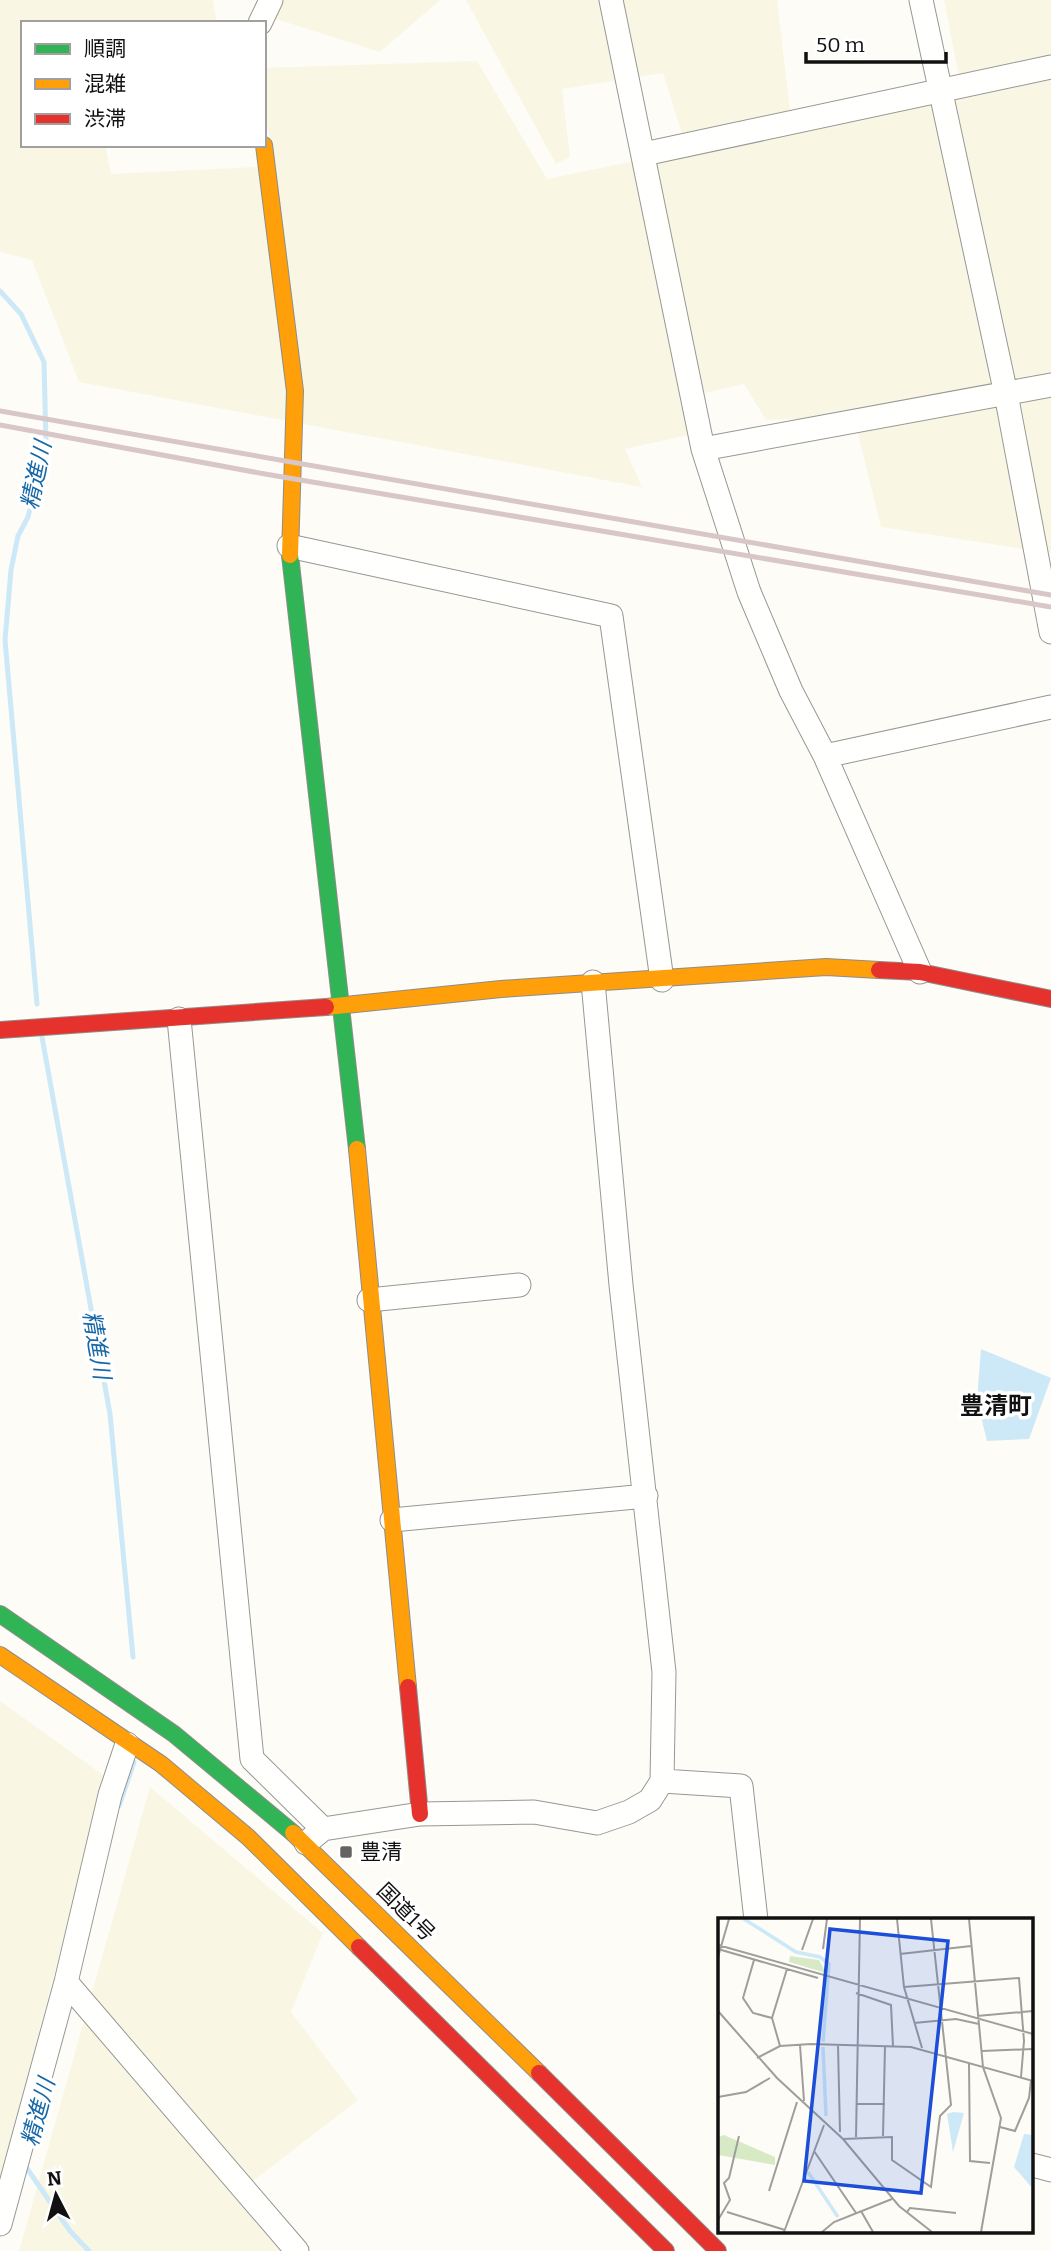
<svg xmlns="http://www.w3.org/2000/svg" width="1051" height="2251" font-family="Bitter,'Noto Sans JP',serif">
	<style>
		.farmland { fill: #f9f7e4 }
		.water { fill: #cde8f7 }
		.lines { fill: none; stroke-linecap: round; stroke-linejoin: round }
		.stream { stroke: #cde8f7; stroke-width: 5 }
		.street-casing { stroke: #979795; stroke-width: 25 }
		.fast-casing { stroke: #8e8d8b; stroke-width: 18 }
		.slow-casing { stroke: #8e8d8b; stroke-width: 18 }
		.jam-casing { stroke: #8e8d8b; stroke-width: 18 }
		.street { stroke: #fffffe; stroke-width: 23 }
		.fast { stroke: #30b455; stroke-width: 16 }
		.slow { stroke: #ff9f0a; stroke-width: 16 }
		.jam { stroke: #e5322d; stroke-width: 16 }
		.rail { stroke: #d9c6c7; stroke-width: 5 }
		.poi-dot { fill: #646362; stroke: #fff; stroke-width: 2.5 }
		.labels { text-anchor: middle; stroke-width: 7; stroke-linejoin: round; paint-order: stroke }
		.poi-label { font-size: 21px; fill: #111; stroke: #fff; text-anchor: start }
		.street-label { font-size: 21px; fill: #111; stroke: #fff }
		.water-label { font-size: 23px; font-style: italic; fill: #1768a6; stroke: #fff }
		.quarter-label { font-size: 24px; font-weight: bold; fill: #111; stroke: #fff }
		.inset-river { fill: none; stroke: #cde8f7; stroke-width: 3.5 }
		.inset-road { fill: none; stroke: #9f9e9b; stroke-width: 2 }
		.view { fill: #1d4ed8; fill-opacity: 0.15; stroke: #1d4ed8; stroke-width: 3.5 }
		.inset-edge { fill: none; stroke: #111; stroke-width: 3.5 }
	</style>
	<rect width="100%" height="100%" fill="#fdfcf7"/>
	<path class="farmland" d="M0 0H213L217 23H23V145H105L111 174 275 166 264 112V68L477 61 547 179 1051 75V553L881 527 854 417 766 420 744 384 679 399 693 434 625 449 642 487 79 382 32 260 0 252Z
		M282 0H440L380 52 273 18Z
		M466 0H777L790 110 682 134 663 73 562 89 570 157 556 164Z
		M944 0H1051V59L959 77Z
		M0 1701 106 1777 0 2180Z
		M150 1787 323 1933 291 2012 358 2100 240 2191 292 2251H19Z"/>
	<path class="water" d="M981 1349 1051 1378 1029 1439 987 1441 977 1400Z"/>
	<g class="lines">
		<path class="stream" d="M0 291 21 314 44 362 46 443 28 517 18 536 11 570 5 640 37 1004
			M42 1037 110 1414 133 1657
			M119 1806 134 1762
			M24 2164 70 2231 89 2251"/>
		<g class="street-casing">
			<path id="street" d="M611 0 703 449 749 592 791 691 825 756 920 972
				M921 0 1006 394 1051 632
				M260 23 271 0
				M644 154 1051 67
				M703 449 1051 385
				M289 546 611 616 662 980
				M825 756 1051 707
				M179 1019 252 1759 323 1829
				M369 1300 519 1285
				M392 1520 646 1496
				M662 1781 741 1786 756 1920
				M306 1843 323 1829 420 1814 534 1812 597 1823 629 1812 650 1800 662 1781 664 1672 621 1285 593 982
				M66 1982 297 2251
				M1032 2165 1051 2170
				M0 2224 66 1982 110 1795 127 1744"/>
		</g>
		<g class="fast-casing">
			<path id="fast" d="M290 555 357 1149
				M0 1614 174 1734 293 1833"/>
		</g>
		<g class="slow-casing">
			<path id="slow" d="M264 145 295 391 290 555
				M326 1007 501 989 826 967 879 970
				M357 1149 408 1687
				M0 1655 161 1764 248 1837 359 1947
				M293 1833 539 2073"/>
		</g>
		<g class="jam-casing">
			<path id="jam" d="M879 970 920 972 1051 999
				M0 1030 326 1007
				M408 1687 420 1814
				M359 1947 666 2251
				M539 2073 718 2251"/>
		</g>
		<use href="#street" class="street"/>
		<use href="#fast" class="fast"/>
		<use href="#slow" class="slow"/>
		<use href="#jam" class="jam"/>
		<path class="rail" d="M0 411 1051 595
			M0 425 265 474 1051 607"/>
	</g>
	<rect class="poi-dot" x="339" y="1845" width="14" height="14" rx="3.5"/>
	<g class="labels">
		<g class="poi-label">
			<text x="360" y="1859">豊清</text>
		</g>
		<g class="street-label">
			<text transform="translate(406 1912) rotate(45)" y="7">国道1号</text>
		</g>
		<g class="water-label">
			<text transform="translate(36 475) rotate(-78)" y="8">精進川</text>
			<text transform="translate(97 1345) rotate(80)" y="8">精進川</text>
			<text transform="translate(38 2112) rotate(-75)" y="8">精進川</text>
		</g>
		<g class="quarter-label">
			<text x="996" y="1414">豊清町</text>
		</g>
	</g>
	<g transform="translate(718 1918)">
		<rect width="315" height="315" fill="#fdfcf7"/>
		<path d="M72 38 101 42 108 55 71 44ZM6 217 57 239V247L0 237V219Z" fill="#d8eac5"/>
		<path d="M235 194 246 195 235 234 229 196ZM306 216 315 217V271L296 249Z" fill="#cde8f7"/>
		<path class="inset-river" d="M26 1 78 34 102 39 111 46 105 124M105 129 108 198M90 254 120 299"/>
		<path class="inset-road" d="M179 1 186 69 204 130M251 1 265 149 283 200 263 314M0 27 315 116M0 31 100 60M105 31 109 1M84 32 95 1M182 36 253 28M0 39 11 1M36 42 25 80 35 95 54 100M186 69 301 60 306 123 303 159M138 75 173 87 175 128M0 93 59 160 125 221 181 288 214 314M259 98 315 93M196 105 238 101 261 106M82 127 86 183M120 127 122 214M62 128 54 100 69 51M264 133 315 131M39 140 62 128 93 126 193 129 315 163M251 145 252 243 272 245M0 179 28 174 52 160M138 186H167M282 209 297 213 311 180 313 162M165 218 167 128M138 219 142 1M125 221 174 219V242L213 269 222 198 233 187 213 1M96 233 138 295M51 273 79 184M143 293 155 314M9 294 67 312M189 294 192 290 238 295M0 302 12 282 6 265 11 260 21 218M66 314 106 207M104 314 116 304 174 281"/>
		<path class="view" d="M112 11 230 23 203 275 86 263Z"/>
		<rect width="315" height="315" class="inset-edge"/>
	</g>
	<rect x="21" y="21" width="245" height="126" fill="#ffffff" stroke="#a0a0a0" stroke-width="2"/>
	<rect x="35" y="44" width="35" height="10" fill="#30b455" stroke="#a0a0a0" stroke-width="2"/>
	<text x="84" y="56" font-size="21" fill="#111111">順調</text>
	<rect x="35" y="79" width="35" height="10" fill="#ff9f0a" stroke="#a0a0a0" stroke-width="2"/>
	<text x="84" y="91" font-size="21" fill="#111111">混雑</text>
	<rect x="35" y="114" width="35" height="10" fill="#e5322d" stroke="#a0a0a0" stroke-width="2"/>
	<text x="84" y="126" font-size="21" fill="#111111">渋滞</text>
	<g transform="translate(56 2195) rotate(354)" stroke="#ffffff" stroke-width="5" paint-order="stroke">
	<path d="M0-5L12 26L0 18L-12 26Z" fill="#111111"/>
	<text y="-10" font-size="19" font-weight="bold" text-anchor="middle" fill="#111111">N</text>
	</g>
	<path d="M806 52v10h140v-10" fill="none" stroke="#111111" stroke-width="3.5"/>
	<text x="816" y="52" font-size="21" fill="#111111" stroke="#ffffff" stroke-width="5" paint-order="stroke">50 m</text>
</svg>
